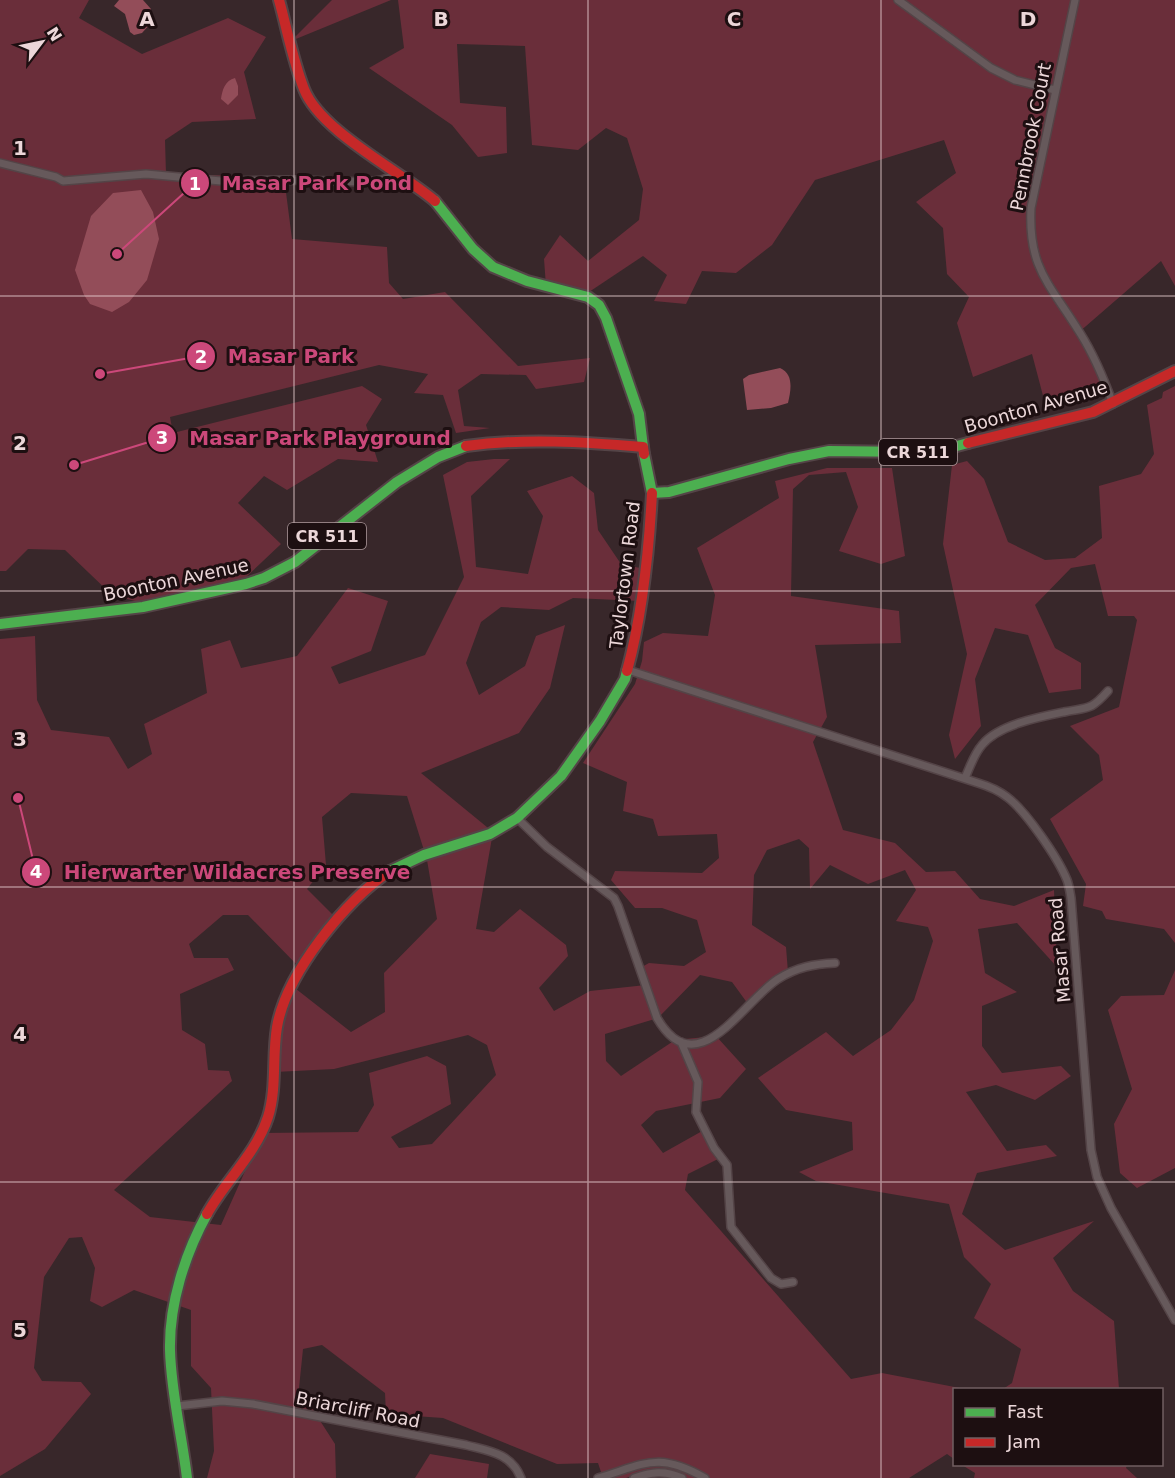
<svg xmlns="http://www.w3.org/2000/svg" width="1175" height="1478" font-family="'DejaVu Sans',sans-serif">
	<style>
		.green { fill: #6a2e3a; fill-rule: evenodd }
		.water { fill: #934d59 }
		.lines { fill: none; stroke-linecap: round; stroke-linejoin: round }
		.street-casing { stroke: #544447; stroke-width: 10 }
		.fast-casing { stroke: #544447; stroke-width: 14 }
		.jam-casing { stroke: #544447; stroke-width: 14 }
		.street { stroke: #66595b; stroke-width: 7 }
		.fast { stroke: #4caf50; stroke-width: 10 }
		.jam { stroke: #c62828; stroke-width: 10 }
		.grid { fill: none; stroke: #ecd7d9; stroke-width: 1.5; stroke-opacity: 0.55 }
		.labels { text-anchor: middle; stroke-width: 6; stroke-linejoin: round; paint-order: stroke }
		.shield { fill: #1d0f11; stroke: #ae9b9d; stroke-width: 1.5 }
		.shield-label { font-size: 16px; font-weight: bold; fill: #ecd7d9 }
		.street-label { font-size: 18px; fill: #ecd7d9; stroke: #1d0f11 }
		.grid-label { font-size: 20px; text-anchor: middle; font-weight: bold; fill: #ecd7d9; stroke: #1d0f11; stroke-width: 6; stroke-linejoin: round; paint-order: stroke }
		.leader { fill: none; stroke: #cc487a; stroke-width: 2 }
		.callout-dot { fill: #cc487a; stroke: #1d0f11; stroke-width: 2 }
		.mark-label { font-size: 18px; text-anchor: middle; font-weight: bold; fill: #fff }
		.callout-label { font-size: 20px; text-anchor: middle; font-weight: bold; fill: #cc487a; stroke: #1d0f11; stroke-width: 6; stroke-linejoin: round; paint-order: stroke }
	</style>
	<rect width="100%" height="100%" fill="#38272a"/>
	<path class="green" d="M0 0H89L79 18 142 54 228 18 266 37 244 72 256 119 192 122 165 140 166 174 284 177 292 239 387 247 389 283 403 299 445 292 518 366 590 358 584 382 536 389 526 375 481 374 458 390 464 426 490 428 456 433 443 395 414 393 428 374 379 365 170 417 173 433 362 386 382 399 366 425 378 462 338 459 287 490 264 476 238 503 281 544 243 580 143 603 112 595 65 550 28 549 6 571H0Z
		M332 0H391L291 41Z
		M398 0H1175V286L1161 261 1078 333 1106 389 1096 394 1046 407 1032 354 973 377 957 323 969 297 947 274 943 228 916 202 956 173 944 140 815 180 772 245 736 273 702 271 686 304 654 301 667 275 643 256 583 296 546 286 544 259 560 235 588 261 639 220 643 189 627 138 606 128 578 150 532 145 525 46 457 44 460 103 506 107 507 153 478 157 452 125 369 68 404 48Z
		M1175 386V943L1164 929 1106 919 1102 911 1083 906 1086 884 1050 819 1103 780 1099 755 1070 726 1119 707 1137 620 1134 616H1108L1095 564 1071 568 1035 605 1055 648 1081 663V689L1049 693 1028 635 995 628 975 679 981 726 955 759 949 735 967 654 943 544 952 465 967 461 984 479 1008 542 1045 560 1075 558 1102 538 1099 486 1141 474 1154 454 1147 405 1162 398 1163 392Z
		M494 459H510L471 496 476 567 528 574 543 516 527 491 572 476 594 493 598 530 621 564 645 569 640 601 573 598 549 610 501 607 481 622 466 663 479 695 525 666 536 636 565 625 550 688 519 733 421 773 493 832 476 929 494 932 520 909 566 945 568 956 539 988 554 1011 590 991 646 985 640 968 649 963 684 966 706 952 697 920 662 908H635L611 880 615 871 702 873 719 858 717 834 658 836 653 819 623 811 627 782 583 763 635 684 642 661 644 642 663 633 708 636 715 595 697 548 779 498 775 481 827 468H892L905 556 881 564 839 551 858 507 846 472 809 475 793 489 791 596 899 611 901 643 815 645 827 717 813 742 843 830 895 843 926 872 955 871 980 899 1014 906 1054 890 1057 967 1017 923 978 929 985 973 1017 992 982 1006V1046L1002 1073 1061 1066 1071 1076 1035 1100 996 1085 966 1092 1007 1151 1046 1145 1057 1156 977 1173 962 1214 1005 1250 1094 1221 1053 1258 1073 1291 1114 1321 1119 1389H1003L1012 1383 1021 1349 974 1318 991 1284 964 1257 949 1204 816 1181 799 1172 853 1150 852 1122 786 1110 758 1078 826 1032 853 1056 891 1030 914 1000 933 941 928 927 896 921 916 890 905 870 868 884 830 865 810 889 809 848 799 839 767 850 754 875 752 925 786 947 788 972 748 1004 732 982 700 975 658 1018 605 1034 606 1061 621 1076 675 1040 716 1036 746 1069 720 1098 656 1111 641 1125 663 1153 704 1130 720 1158 688 1174 685 1190 851 1379 882 1373 965 1389 954 1390V1459L947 1454 909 1478H681L659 1468 626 1478H603L598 1463 557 1464 443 1418 386 1414 385 1393 322 1345 303 1349 299 1388 335 1444 336 1478H207L214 1451 211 1388 191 1366V1310L134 1290 102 1307 90 1301 95 1268 82 1237 69 1238 44 1277 34 1368 42 1381 81 1382 91 1394 45 1449 0 1476V639L35 636 37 700 51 730 109 737 128 769 152 754 144 724 207 693 201 649 230 640 241 668 297 656 348 588 388 601 371 651 331 667 339 684 425 655 464 577 443 475 467 462ZM351 793 407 796 427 860 437 919 384 973 385 1012 351 1032 291 985 275 1072 334 1069 468 1035 487 1045 496 1075 432 1144 399 1148 391 1137 451 1104 446 1066 427 1056 369 1073 374 1105 358 1132 262 1133 221 1225 150 1217 114 1190 232 1081 229 1071 208 1070 205 1044 182 1030 180 994 234 970 228 958H194L189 944 223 915H248L300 968 339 921 307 889 326 865 322 817Z
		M1175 970V1168L1137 1188 1120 1173 1114 1124 1132 1089 1108 1010 1121 996 1164 995Z
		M430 1454 489 1464 487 1478H415Z
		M962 1465H1127L1126 1468 1137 1478H974L975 1473Z"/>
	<path class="water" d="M119 0H143L151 9V23L142 33 134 35 130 32 125 14 114 6Z
		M235 78 238 86V95L228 105 221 99C222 91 225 80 235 78Z
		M141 190 153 212 159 239 147 280 129 302 112 312 90 304 84 295 75 270 91 216 113 193Z
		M780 368C794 374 791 390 788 403L771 408 747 410 743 379 749 375Z"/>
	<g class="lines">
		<g class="street-casing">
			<path id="street" d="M898 0 991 68 1015 80 1055 90
				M1075 0 1031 208C1028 269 1050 284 1080 333 1094 355 1104 379 1113 404
				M0 163 56 177 63 181 146 174 221 181 295 180 366 182 382 180 398 174
				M628 670 978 783C988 786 998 790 1007 797 1026 811 1058 858 1067 880 1069 885 1070 892 1071 898L1091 1150 1097 1177 1111 1208 1175 1320
				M965 778C970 767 974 754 982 745 998 725 1039 717 1064 712 1089 707 1090 711 1108 691
				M517 818 547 847 614 898 618 906 657 1018C697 1087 743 1001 778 979 797 967 814 964 835 963
				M681 1042 698 1082 696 1112 714 1148 727 1165 731 1227 771 1278 781 1284 793 1282
				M177 1406 222 1401 253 1404 466 1445C489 1451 511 1453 521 1478
				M598 1478C645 1464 658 1451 705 1478
				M634 1478C651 1472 665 1470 682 1478"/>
		</g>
		<g class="fast-casing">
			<path id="fast" d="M435 201 473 249 493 267 527 281 588 297 599 305 606 318 639 414 643 447
				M644 454 652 493 669 492 789 459 829 451 914 452 942 450 968 443
				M0 624 143 607 246 584 264 578 295 562 397 482 438 457 466 446
				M390 871 424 855 490 834 517 818 561 776 600 721 625 679 627 671
				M187 1478C182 1436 171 1392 170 1350 169 1304 185 1254 207 1214"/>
		</g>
		<g class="jam-casing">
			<path id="jam" d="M279 0C287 29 293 61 304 89 320 131 400 171 435 201
				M968 443 1093 412 1175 371
				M466 446C524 438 585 442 643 447L644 454
				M627 671C642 616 649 550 652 493
				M207 1214C225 1181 256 1154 268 1117 277 1088 272 1057 277 1027 286 974 346 899 390 871"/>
		</g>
		<use href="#street" class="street"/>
		<use href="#fast" class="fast"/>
		<use href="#jam" class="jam"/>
	</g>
	<path class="grid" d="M294 0V1478M588 0V1478M881 0V1478M0 296H1175M0 591H1175M0 887H1175M0 1182H1175"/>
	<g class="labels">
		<g class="shield">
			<rect x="879" y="439" width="78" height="26" rx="4.5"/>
			<rect x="288" y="523" width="78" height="26" rx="4.5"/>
		</g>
		<g class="shield-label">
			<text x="918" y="458">CR 511</text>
			<text x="327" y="542">CR 511</text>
		</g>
		<g class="street-label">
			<text transform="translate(1031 137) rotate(-79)" y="6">Pennbrook Court</text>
			<text transform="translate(1036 407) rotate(-16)" y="6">Boonton Avenue</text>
			<text transform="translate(625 575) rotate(-83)" y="6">Taylortown Road</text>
			<text transform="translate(176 580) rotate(-12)" y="6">Boonton Avenue</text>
			<text transform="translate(1060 950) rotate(-95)" y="6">Masar Road</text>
			<text transform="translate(358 1410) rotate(11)" y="6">Briarcliff Road</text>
		</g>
	</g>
	<g class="grid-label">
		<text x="147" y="26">A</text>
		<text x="441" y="26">B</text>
		<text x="734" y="26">C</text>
		<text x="1028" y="26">D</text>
		<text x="20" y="155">1</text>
		<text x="20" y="450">2</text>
		<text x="20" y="746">3</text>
		<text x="20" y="1041">4</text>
		<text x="20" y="1337">5</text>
	</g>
	<path class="leader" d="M117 254L195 183M100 374L201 356M74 465L162 438M18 798L36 872"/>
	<g class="callout-dot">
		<circle cx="117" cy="254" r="6"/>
		<circle cx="100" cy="374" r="6"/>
		<circle cx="74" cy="465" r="6"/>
		<circle cx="18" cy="798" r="6"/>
		<circle cx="195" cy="183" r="15"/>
		<circle cx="201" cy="356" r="15"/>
		<circle cx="162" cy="438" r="15"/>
		<circle cx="36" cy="872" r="15"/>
	</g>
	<g class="mark-label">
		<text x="195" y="190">1</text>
		<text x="201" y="363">2</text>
		<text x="162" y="444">3</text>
		<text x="36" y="878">4</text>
	</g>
	<g class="callout-label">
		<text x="317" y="190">Masar Park Pond</text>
		<text x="291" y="363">Masar Park</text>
		<text x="320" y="445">Masar Park Playground</text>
		<text x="237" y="879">Hierwarter Wildacres Preserve</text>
	</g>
	<rect x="953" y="1388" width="210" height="78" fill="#1d0f11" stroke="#705f61" stroke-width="1.5"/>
	<rect x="965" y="1408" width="30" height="9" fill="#4caf50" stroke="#705f61" stroke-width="1.5"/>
	<text x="1007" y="1418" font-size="18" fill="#ecd7d9">Fast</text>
	<rect x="965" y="1438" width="30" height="9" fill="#c62828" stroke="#705f61" stroke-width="1.5"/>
	<text x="1007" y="1448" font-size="18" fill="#ecd7d9">Jam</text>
	<g transform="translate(42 42) rotate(58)" stroke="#1d0f11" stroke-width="4.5" paint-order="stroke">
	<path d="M0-4.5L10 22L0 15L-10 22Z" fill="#ecd7d9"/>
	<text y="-9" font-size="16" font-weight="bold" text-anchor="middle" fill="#ecd7d9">N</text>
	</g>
</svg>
